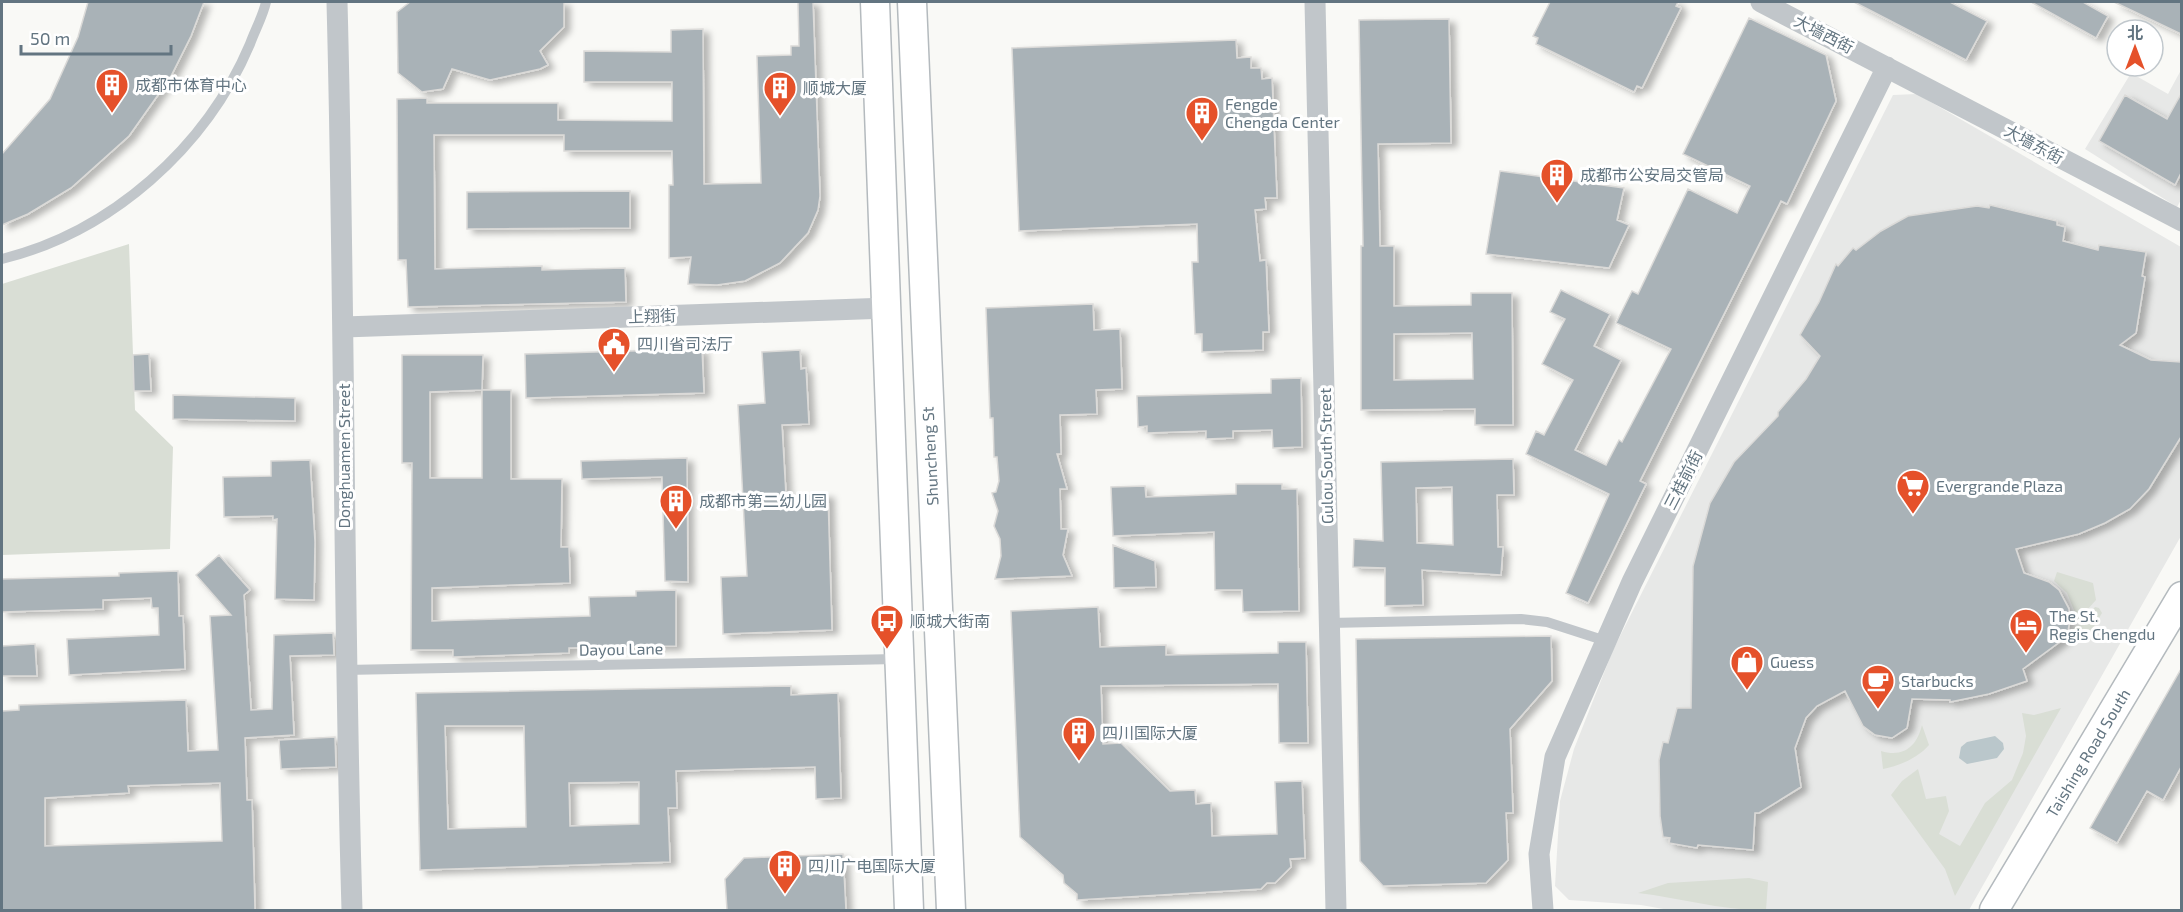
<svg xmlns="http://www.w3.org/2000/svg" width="2183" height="912" font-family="'Exo 2','Noto Sans SC',sans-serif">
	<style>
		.built { fill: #e7e8e7 }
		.green { fill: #d9ded5 }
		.water { fill: #bac7cb }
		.building { fill: #a9b2b7; stroke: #dbdad8; stroke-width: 1.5; fill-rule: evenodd; filter: url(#shadow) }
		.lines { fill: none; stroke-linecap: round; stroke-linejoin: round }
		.secondary-casing { stroke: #b4babe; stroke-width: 31 }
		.lane { stroke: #c1c6ca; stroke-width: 10 }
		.street { stroke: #c1c6ca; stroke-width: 21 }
		.secondary { stroke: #fff; stroke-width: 28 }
		.labels { text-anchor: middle; stroke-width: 6; stroke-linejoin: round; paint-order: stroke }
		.street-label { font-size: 16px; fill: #637581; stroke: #fff }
		.poi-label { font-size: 16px; fill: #637581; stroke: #fff; text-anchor: start }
	</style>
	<defs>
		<filter id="shadow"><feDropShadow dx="6" dy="4" stdDeviation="3" flood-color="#0004"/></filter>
	</defs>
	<rect width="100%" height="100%" fill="#f9f9f6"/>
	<path class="built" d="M2181 70 2182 198 2177 207 2085 149 2131 73 2168 94Z
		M1917 94 2181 247V536L1969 910H1669L1641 905 1569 900 1555 886 1560 801 1574 749 1613 650 1893 95Z"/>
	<path class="green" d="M129 244 135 410 173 447 170 549 2 555V284Z
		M2057 572 2093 583 2096 600 2078 620 2067 593 2054 581Z
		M2095 607 2099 608 2102 613 2087 638 2073 630 2075 626H2078Z
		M2061 708 1955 896 1945 869 1891 795 1902 781 1918 769 1926 799 1946 796 1949 811 1939 834 1960 846 1985 803 2012 780 2023 753 2026 736 2022 713 2034 715Z
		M1922 725 1929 745C1918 758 1899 766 1883 769L1881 751C1904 758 1917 746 1922 725Z
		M1749 878 1768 882 1766 910C1723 911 1681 898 1638 893L1668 883Z"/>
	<path class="water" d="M1995 736 2003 743 2004 749 1997 758 1967 764 1959 758 1961 747 1967 742Z"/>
	<path class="building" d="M88 2H204L191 36 170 78 129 136 71 188 28 214 2 225V154L50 99 78 37Z
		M410 2H564V27L540 51 548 65 540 69 490 80 452 69 443 89 422 92 398 73 397 12Z
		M798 2H813L820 196 818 210 808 233 780 263 745 281 717 285 688 284 691 257 669 258V185H673L672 151H564V135H434L435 269 542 266V270L625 268 626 302 408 307 406 260H398L397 99 427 98V103H558V120L672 121V82H584V51L671 52V30L703 29 704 184 761 183 757 56 791 55V46H799Z
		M1550 2H1678L1676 6 1681 8 1642 88 1637 86 1634 92 1536 44 1538 38 1533 36Z
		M1854 2H1950L1987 21 1966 60Z
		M2031 2H2083L2108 16 2096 38Z
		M2114 2H2181V34Z
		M1749 18 1826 55 1836 101 1787 204 1781 201 1640 481 1646 484 1588 603 1566 593 1609 494 1526 454 1536 431 1544 435 1573 380 1542 364 1565 319 1550 312 1561 290 1610 314 1594 346 1621 360 1575 450 1606 465 1619 440 1622 442 1671 349 1616 323 1632 291 1638 294 1688 189 1737 213 1750 186 1683 154Z
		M1449 19 1451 143 1378 144 1380 246H1394V306L1471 305V293H1512L1513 425H1475V409L1361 410V246H1363L1359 20ZM1472 333 1473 379 1394 380V334Z
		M1236 40 1237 58 1251 57V68H1261L1262 79 1272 78 1277 198H1265L1266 209 1255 210 1260 261 1266 260 1269 332H1263V350L1202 352V334H1195L1192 262H1198L1197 224 1019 231 1012 48Z
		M2181 94V173L2175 185 2099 141 2125 95 2167 119Z
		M1500 171 1624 188 1617 220 1629 225 1609 268 1486 254Z
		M630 191V228L467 229V192Z
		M1990 205 2057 221V225L2065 227 2063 241 2098 250 2099 245 2146 252 2142 276 2145 277 2136 333 2120 345 2151 360 2181 362V437L2149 489 2130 509 2105 523 2079 534 2016 549 2024 573 2049 582 2059 590 2069 609 2070 620 2068 631 2061 641 2023 669 2027 681 1989 694 1950 702V700L1912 699 1907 728 1892 738 1875 735 1863 726 1845 691 1817 706 1806 718 1795 748 1801 787 1759 813H1755L1753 850 1698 845 1697 848 1669 843 1670 838 1663 837 1660 816 1659 760 1663 742 1668 743 1677 708H1691L1693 566 1710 503 1734 462 1778 416V412L1806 379 1820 356 1800 335 1819 302 1836 264 1838 266 1853 248 1856 250 1881 231 1908 216 1977 206 1989 208Z
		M1093 304 1094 330 1120 329 1122 389 1096 390 1097 414 1060 415 1061 454H1057L1067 489H1060L1061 529H1068L1063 555 1072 576 995 579 1001 556 1000 539 994 526 998 511 992 493 996 492 999 481 997 457H994L993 418H990L986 308Z
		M702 349 704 393 526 398 525 354Z
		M800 350 801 369 806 368 809 424 782 425 786 495 828 494 832 630 723 634 721 577 747 576 738 405 765 403 762 352Z
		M149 354 151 391H134L133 355Z
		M402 355H483L482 390H511V479H562L561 547H569L570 583 432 588V621L590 616 589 597 636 596V591L676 590V646L569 648V653L453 657V650H411L412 463H402ZM482 390V478H430V392Z
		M1301 378 1302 447 1273 448 1272 430 1233 431V438L1206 439V431L1147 433V426L1138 427 1137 396 1271 393V379Z
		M173 395 295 398V421L173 419Z
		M687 458 688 582 665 581 662 477 582 479 581 461Z
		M1513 459 1514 495H1497L1498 547H1503L1501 575 1422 570 1423 605 1385 606V568L1353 567 1354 539 1383 541 1381 462ZM1452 487 1453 545 1417 543 1416 488Z
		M310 460 315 542 314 600 275 599 277 519 273 520V516L224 517 223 477 271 476V461Z
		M1236 484H1282V489H1297L1299 611 1243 612 1242 590H1215L1214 532 1113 536 1111 487 1145 486 1146 497 1236 494Z
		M1113 545 1155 561 1156 587 1114 588Z
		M219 555 250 590 244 595 251 710 272 709 274 635 333 633 334 655 290 656 294 735 245 738 247 800H252L255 910H2V711L19 710V705L186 700 188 751 218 750 210 616 231 615 196 575ZM220 783 222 841 45 846V798L129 793 128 786Z
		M178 571 179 616H183L185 669 69 675 67 639 159 635 158 608H152L151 598 103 600V609L2 612V579L119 576V573Z
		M1098 607 1100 647 1166 645V655L1278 653V642H1306L1308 743H1279L1278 684 1101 686 1103 744 1121 743 1170 791 1195 790 1196 804 1211 803 1212 836 1277 834 1275 782 1302 781 1305 858 1290 859 1291 867 1275 883H1267L1261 889 1077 900V894L1064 883 1063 875 1020 837 1011 611Z
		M1551 636 1552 681 1510 729 1513 813H1506L1508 860 1486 883 1383 886 1360 861 1356 639Z
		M35 644 37 676H2V646Z
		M2181 669V767L2163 800 2147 791 2117 843 2090 828Z
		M791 686V695L838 693 841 798 816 799 815 767 676 771 677 808H668L670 862 420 870 416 693ZM445 726H524L526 827 448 829ZM639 782V824L570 826 569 783Z
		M335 737 336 767 281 769 279 740Z
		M843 854 846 910H727L725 879 744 858Z"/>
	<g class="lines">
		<g class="secondary-casing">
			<path id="secondary" d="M875 2C888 304 895 608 909 910
				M912 2 951 910
				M1994 910 2182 596"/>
		</g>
		<path class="lane" d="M2 259C111 232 206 148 250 44 255 30 263 16 266 2
			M1329 623 1521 619 1547 622 1606 641
			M345 670 897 659"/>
		<path class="street" d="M337 2C345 305 343 608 352 910
			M1315 2 1336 910
			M1761 2 2182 221
			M344 327 888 308
			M1543 910 1539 854 1555 757 1632 582 1887 67"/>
		<use href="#secondary" class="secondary"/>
	</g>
	<defs>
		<g id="building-pin" transform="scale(1.725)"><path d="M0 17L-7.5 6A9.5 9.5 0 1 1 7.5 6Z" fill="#e5512a" stroke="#fff"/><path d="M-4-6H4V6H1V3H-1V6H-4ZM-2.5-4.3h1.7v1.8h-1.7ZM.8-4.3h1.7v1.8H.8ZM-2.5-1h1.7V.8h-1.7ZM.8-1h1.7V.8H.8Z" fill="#fff"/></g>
		<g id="civic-pin" transform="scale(1.725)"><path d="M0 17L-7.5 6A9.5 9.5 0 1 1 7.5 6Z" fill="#e5512a" stroke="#fff"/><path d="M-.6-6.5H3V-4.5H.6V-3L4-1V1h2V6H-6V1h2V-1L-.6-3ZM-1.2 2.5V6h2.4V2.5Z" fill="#fff"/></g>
		<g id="supermarket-pin" transform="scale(1.725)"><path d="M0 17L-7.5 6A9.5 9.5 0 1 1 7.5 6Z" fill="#e5512a" stroke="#fff"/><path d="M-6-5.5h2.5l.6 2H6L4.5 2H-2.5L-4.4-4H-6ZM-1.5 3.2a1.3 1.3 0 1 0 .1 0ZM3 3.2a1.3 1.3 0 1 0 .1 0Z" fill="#fff"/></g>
		<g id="bus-pin" transform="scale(1.725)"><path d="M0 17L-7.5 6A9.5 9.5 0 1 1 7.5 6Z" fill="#e5512a" stroke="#fff"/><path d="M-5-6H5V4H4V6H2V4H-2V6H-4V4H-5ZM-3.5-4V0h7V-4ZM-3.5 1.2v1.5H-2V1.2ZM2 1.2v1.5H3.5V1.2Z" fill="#fff"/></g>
		<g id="hotel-pin" transform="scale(1.725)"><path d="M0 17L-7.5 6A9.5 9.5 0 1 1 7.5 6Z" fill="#e5512a" stroke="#fff"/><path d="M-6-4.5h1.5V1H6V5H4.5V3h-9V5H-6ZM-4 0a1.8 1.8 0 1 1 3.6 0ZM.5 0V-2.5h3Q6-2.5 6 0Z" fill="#fff"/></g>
		<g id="shop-pin" transform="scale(1.725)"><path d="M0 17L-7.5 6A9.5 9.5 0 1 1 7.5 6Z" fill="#e5512a" stroke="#fff"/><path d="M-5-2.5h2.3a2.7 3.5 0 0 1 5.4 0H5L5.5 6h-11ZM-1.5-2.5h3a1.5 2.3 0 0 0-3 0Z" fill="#fff"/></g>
		<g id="cafe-pin" transform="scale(1.725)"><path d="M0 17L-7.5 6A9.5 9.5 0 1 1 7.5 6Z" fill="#e5512a" stroke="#fff"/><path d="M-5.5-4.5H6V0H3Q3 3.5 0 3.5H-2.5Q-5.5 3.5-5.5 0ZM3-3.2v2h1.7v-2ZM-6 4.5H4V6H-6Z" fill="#fff"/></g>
	</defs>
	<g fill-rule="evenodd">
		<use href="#building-pin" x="112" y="85"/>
		<use href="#building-pin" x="780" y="88"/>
		<use href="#building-pin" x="1202" y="113"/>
		<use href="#building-pin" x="1557" y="175"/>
		<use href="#civic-pin" x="614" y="344"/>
		<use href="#supermarket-pin" x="1913" y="486"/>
		<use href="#building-pin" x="676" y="501"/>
		<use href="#bus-pin" x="887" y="621"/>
		<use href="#hotel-pin" x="2026" y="625"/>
		<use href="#shop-pin" x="1747" y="662"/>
		<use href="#cafe-pin" x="1878" y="681"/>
		<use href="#building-pin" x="1079" y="733"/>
		<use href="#building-pin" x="785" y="866"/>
	</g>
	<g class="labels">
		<g class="street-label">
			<text transform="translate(1824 34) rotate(27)" y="6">大墙西街</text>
			<text transform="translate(2034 144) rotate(28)" y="6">大墙东街</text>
			<text transform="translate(652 316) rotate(-2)" y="6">上翔街</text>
			<text transform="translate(344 456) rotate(-90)" y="6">Donghuamen Street</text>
			<text transform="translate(930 456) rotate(-93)" y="6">Shuncheng St</text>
			<text transform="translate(1326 456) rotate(-91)" y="6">Gulou South Street</text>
			<text transform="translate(1683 480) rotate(-63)" y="6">三桂前街</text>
			<text transform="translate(621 649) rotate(-1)" y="6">Dayou Lane</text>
			<text transform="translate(2088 753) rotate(-59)" y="6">Taishing Road South</text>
		</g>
		<g class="poi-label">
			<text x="135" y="91">成都市体育中心</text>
			<text x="803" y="94">顺城大厦</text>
			<text x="1225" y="110">Fengde<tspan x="1225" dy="18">Chengda Center</tspan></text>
			<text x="1580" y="181">成都市公安局交管局</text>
			<text x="637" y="350">四川省司法厅</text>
			<text x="1936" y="492">Evergrande Plaza</text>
			<text x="699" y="507">成都市第二幼儿园</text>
			<text x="2049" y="622">The St.<tspan x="2049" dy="18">Regis Chengdu</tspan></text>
			<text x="910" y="627">顺城大街南</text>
			<text x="1770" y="668">Guess</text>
			<text x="1901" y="687">Starbucks</text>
			<text x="1102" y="739">四川国际大厦</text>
			<text x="808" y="872">四川广电国际大厦</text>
		</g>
	</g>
	<rect width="2183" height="912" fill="none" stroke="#637581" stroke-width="6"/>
	<g transform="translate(2135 48)"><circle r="28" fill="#ffffff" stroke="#c1c8cd" stroke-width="1.5"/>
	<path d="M0-4.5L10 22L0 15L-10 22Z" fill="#e5512a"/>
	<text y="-9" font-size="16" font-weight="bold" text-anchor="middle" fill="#637581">北</text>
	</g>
	<path d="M21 45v9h150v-9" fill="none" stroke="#637581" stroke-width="3"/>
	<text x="30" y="45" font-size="18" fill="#637581" stroke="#ffffff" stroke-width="4.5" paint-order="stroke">50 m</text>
</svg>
